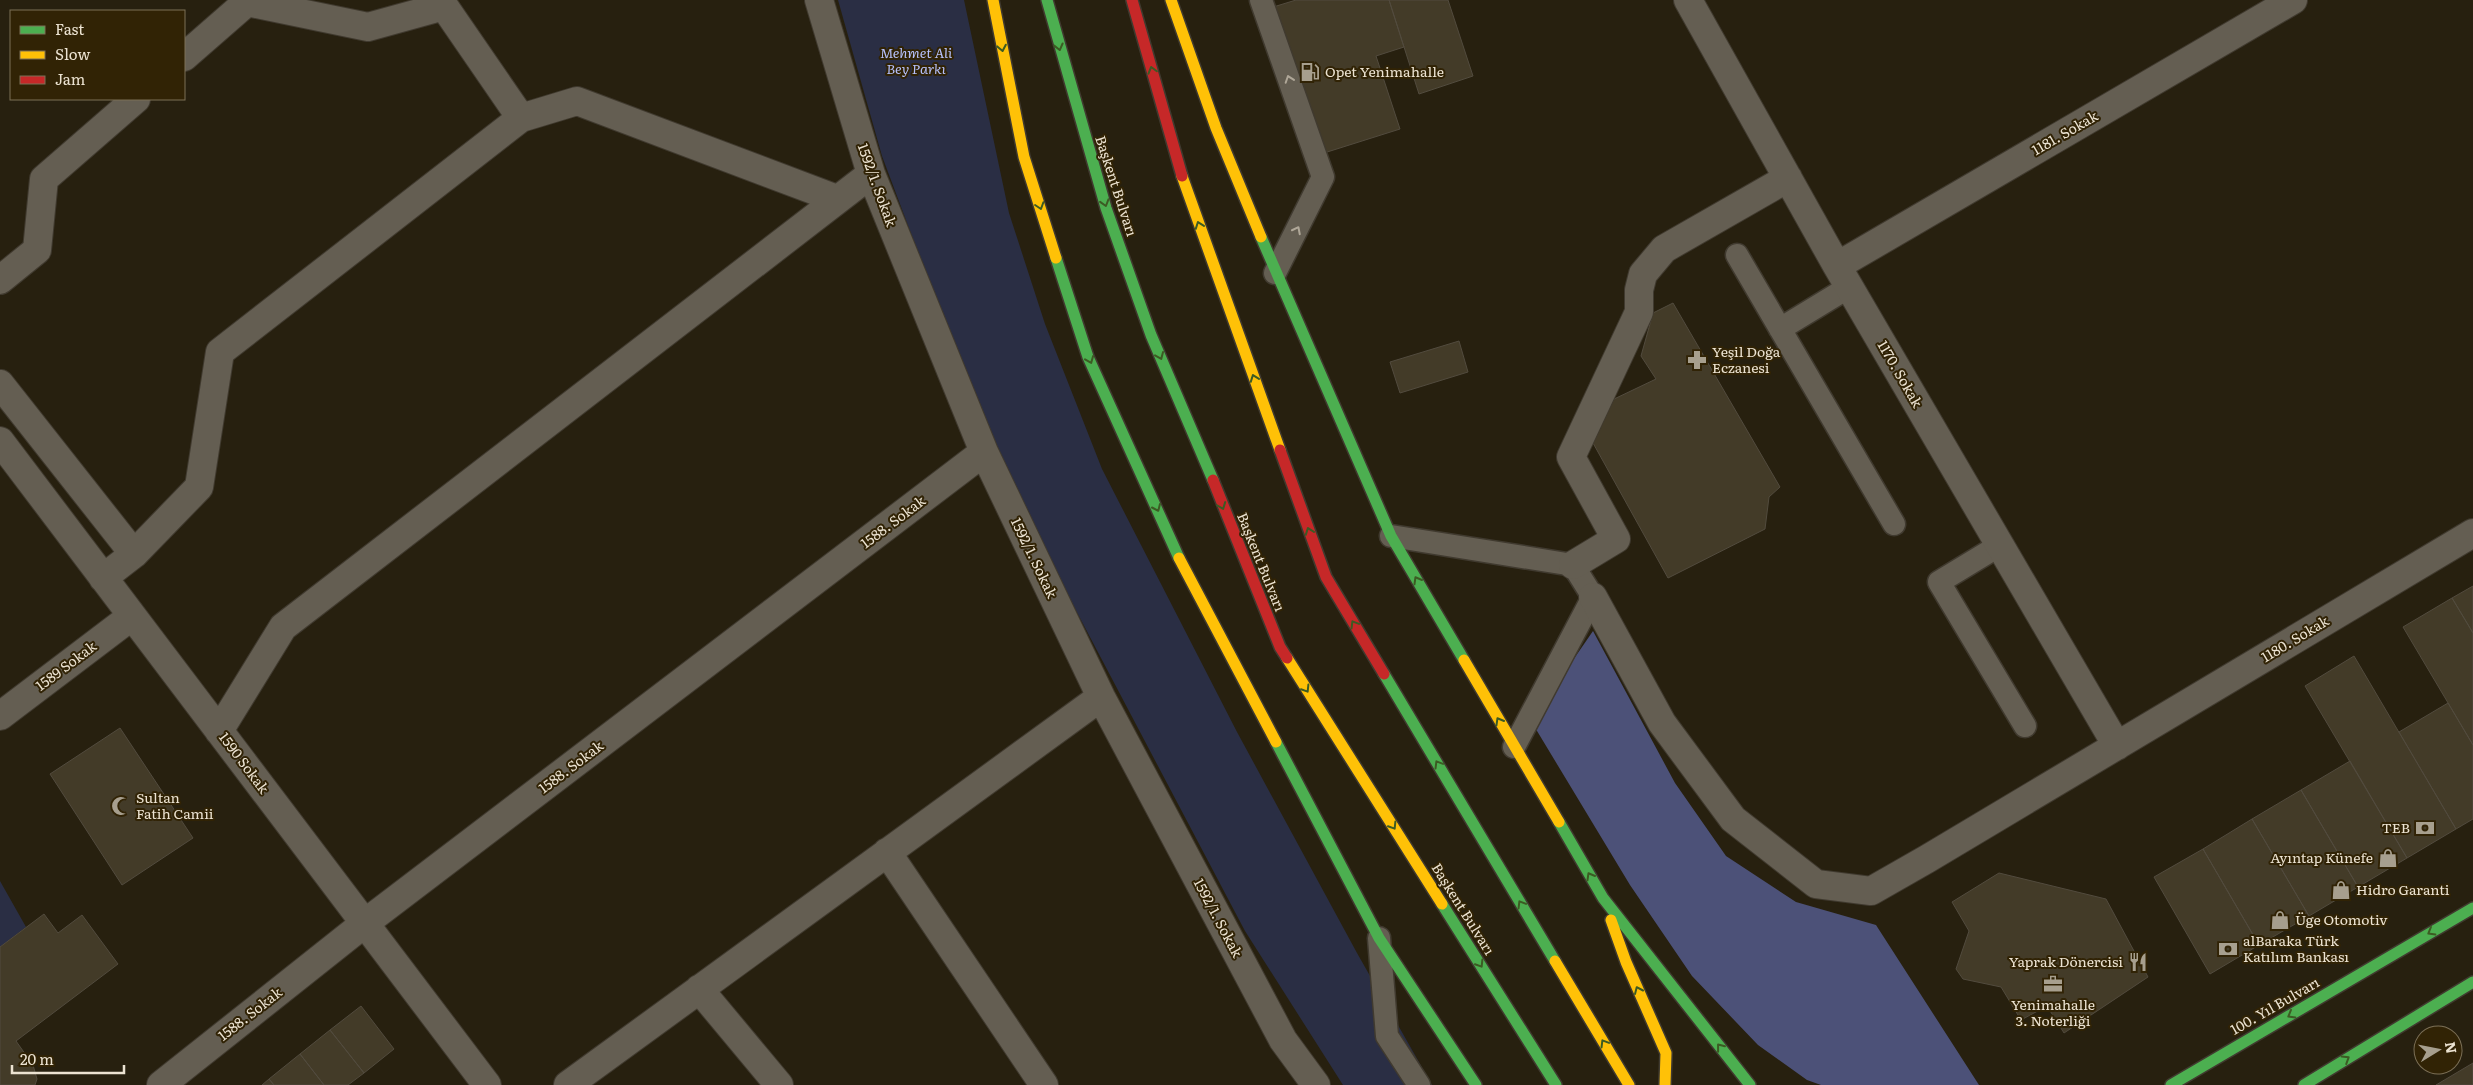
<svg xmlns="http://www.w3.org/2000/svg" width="2473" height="1085" font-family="Literata,serif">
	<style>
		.green { fill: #2a2e44 }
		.forest { fill: #4c5178 }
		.building { fill: #433b28; stroke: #524b3e }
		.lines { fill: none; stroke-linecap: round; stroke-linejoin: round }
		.lane-casing { stroke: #403a2f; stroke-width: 25 }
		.street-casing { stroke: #403a2f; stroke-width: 30 }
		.fast-casing { stroke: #403a2f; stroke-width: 14 }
		.slow-casing { stroke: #403a2f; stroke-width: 14 }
		.jam-casing { stroke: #403a2f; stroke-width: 14 }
		.lane { stroke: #645e52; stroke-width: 22 }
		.street { stroke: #645e52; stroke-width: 28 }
		.fast { stroke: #4caf50; stroke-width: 11 }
		.slow { stroke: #ffc107; stroke-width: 11 }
		.jam { stroke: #c62828; stroke-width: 11 }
		.oneway { stroke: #3c5b23 }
		.oneway2 { stroke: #afa798 }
		.labels { text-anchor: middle; stroke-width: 4; stroke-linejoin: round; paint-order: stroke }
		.park-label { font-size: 14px; font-style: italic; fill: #b6c1fc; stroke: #312305 }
		.poi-label { font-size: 14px; fill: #ece3d2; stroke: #312305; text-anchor: start }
		.street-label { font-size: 14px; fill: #ece3d2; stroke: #312305 }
	</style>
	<rect width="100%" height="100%" fill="#27200f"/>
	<path class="green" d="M838 0H964L1009 213 1045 324 1102 469 1237 732 1357 953 1432 1085H1343L1245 931 1033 529 958 359 882 156Z
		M0 881 26 927 0 947Z"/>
	<path class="forest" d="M1593 631 1675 783 1726 856 1796 902 1876 925 1979 1085H1821L1807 1080 1758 1045 1692 976 1630 885 1531 721Z"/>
	<path class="building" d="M1296 0H1389L1404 47 1376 56 1400 129 1305 159 1257 12Z
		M1389 0H1448L1473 76 1419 94Z
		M1673 303 1780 487 1769 497 1765 529 1668 578 1593 443 1612 400 1656 379 1641 356 1653 313Z
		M1459 341 1468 372 1400 393 1390 362Z
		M2473 586V633L2452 598Z
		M2452 598 2473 633V745L2403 627Z
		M2354 656 2456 829 2407 858 2305 686Z
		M2448 703 2473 745V819L2456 829 2399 732Z
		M120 728 193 838 122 885 50 774Z
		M2350 761 2407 858 2358 887 2301 790Z
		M2301 790 2358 887 2309 916 2252 819Z
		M2252 819 2309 916 2259 945 2203 849Z
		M2203 849 2259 945 2210 974 2154 877Z
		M1999 873 2106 899 2148 977 2064 1033 2047 1006 2021 1020 2001 987 1963 979 1956 969 1969 931 1952 902Z
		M44 914 58 933 82 915 118 964 16 1041 33 1065 37 1079 35 1085H0V947Z
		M361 1006 394 1049 364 1073 330 1030Z
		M330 1030 364 1073 348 1085H324L300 1054Z
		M300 1054 324 1085H274L269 1079Z
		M2473 1063V1085H2436Z
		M269 1079 274 1085H262Z"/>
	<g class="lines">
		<g class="lane-casing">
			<path id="lane" d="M1261 0 1323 177 1275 273
				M1737 255 1894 524
				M1780 329 1849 287
				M1391 536 1573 565 1593 597 1514 747
				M2000 545 1939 582 2025 726
				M1379 938 1387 1036 1419 1085"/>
		</g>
		<g class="street-casing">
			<path id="street" d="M819 0 871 174 984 452 1101 697 1283 1040 1316 1085
				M1688 0 1837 266 2117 746
				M184 57 247 2 368 27 444 6 521 118
				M1837 266 2293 0
				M0 280 37 250 44 179 136 99
				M0 384 134 554
				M0 441 487 1085
				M1573 565 1616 539 1571 457 1639 312V290L1643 274 1664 249 1788 178
				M103 578 134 554 199 487 220 352 521 118 577 101 837 199
				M1593 597 1662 723 1733 819 1816 884 1871 891 1927 859 2473 533
				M0 716 132 616
				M219 731 283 627 871 174
				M887 852 1044 1085
				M699 989 779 1085
				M161 1085 365 923 984 452
				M568 1085 1101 697"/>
		</g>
		<g class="fast-casing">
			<path id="fast" d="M1047 0 1106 208 1151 335 1213 480
				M1261 237 1391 536 1464 660
				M1056 258 1088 357 1179 558
				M1384 674 1555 961
				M1276 742 1379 938 1476 1085
				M1559 822 1603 898 1750 1085
				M1442 904 1556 1085
				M2171 1085 2473 908
				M2304 1085 2473 982"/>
		</g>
		<g class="slow-casing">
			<path id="slow" d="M993 0 1024 157 1056 258
				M1171 0 1216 128 1261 237
				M1182 176 1280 450
				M1179 558 1276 742
				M1287 658 1442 904
				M1464 660 1559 822
				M1611 920 1626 962 1666 1053 1665 1085
				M1555 961 1629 1085"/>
		</g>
		<g class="jam-casing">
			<path id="jam" d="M1132 0 1182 176
				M1280 450 1326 577 1384 674
				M1213 480 1280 647 1287 658"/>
		</g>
		<use href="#lane" class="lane"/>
		<use href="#street" class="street"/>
		<use href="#fast" class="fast"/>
		<use href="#slow" class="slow"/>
		<use href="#jam" class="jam"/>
	</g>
	<defs><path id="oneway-chevron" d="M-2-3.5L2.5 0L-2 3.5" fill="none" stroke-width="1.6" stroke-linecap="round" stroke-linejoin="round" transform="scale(1.25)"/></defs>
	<g class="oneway">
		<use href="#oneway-chevron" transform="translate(1059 47) rotate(76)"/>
		<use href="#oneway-chevron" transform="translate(1002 48) rotate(79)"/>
		<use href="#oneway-chevron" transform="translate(1152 70) rotate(-106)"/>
		<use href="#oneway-chevron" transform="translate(1105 203) rotate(73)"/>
		<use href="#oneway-chevron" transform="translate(1040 206) rotate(72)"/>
		<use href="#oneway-chevron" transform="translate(1199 225) rotate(-110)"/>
		<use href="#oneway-chevron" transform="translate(1160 356) rotate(67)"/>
		<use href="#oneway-chevron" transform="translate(1090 360) rotate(68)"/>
		<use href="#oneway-chevron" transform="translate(1254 378) rotate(-110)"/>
		<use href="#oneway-chevron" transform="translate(1222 506) rotate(69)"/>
		<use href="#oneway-chevron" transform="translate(1157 508) rotate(66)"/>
		<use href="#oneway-chevron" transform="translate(1309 531) rotate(-110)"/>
		<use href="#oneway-chevron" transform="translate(1417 580) rotate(-120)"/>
		<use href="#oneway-chevron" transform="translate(1354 624) rotate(-121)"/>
		<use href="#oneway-chevron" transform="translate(1306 689) rotate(58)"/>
		<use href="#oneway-chevron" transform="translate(1499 721) rotate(-120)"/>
		<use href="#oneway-chevron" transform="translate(1438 764) rotate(-121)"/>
		<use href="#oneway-chevron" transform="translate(1393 826) rotate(58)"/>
		<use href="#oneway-chevron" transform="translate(1590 876) rotate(-120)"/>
		<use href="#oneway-chevron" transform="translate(1521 904) rotate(-121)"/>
		<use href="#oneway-chevron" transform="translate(2431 932) rotate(150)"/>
		<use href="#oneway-chevron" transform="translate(1480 964) rotate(58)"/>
		<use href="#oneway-chevron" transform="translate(1638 990) rotate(-114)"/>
		<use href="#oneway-chevron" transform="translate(2291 1015) rotate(150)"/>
		<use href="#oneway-chevron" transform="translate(1604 1043) rotate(-121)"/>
		<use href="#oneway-chevron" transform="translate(1720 1047) rotate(-128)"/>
		<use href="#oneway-chevron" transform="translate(2346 1059) rotate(-32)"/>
	</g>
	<g class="oneway2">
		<use href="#oneway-chevron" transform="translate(1289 79) rotate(-109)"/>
		<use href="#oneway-chevron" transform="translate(1297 230) rotate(-63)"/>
	</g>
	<defs>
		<g id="fuel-bare" transform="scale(1.5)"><path d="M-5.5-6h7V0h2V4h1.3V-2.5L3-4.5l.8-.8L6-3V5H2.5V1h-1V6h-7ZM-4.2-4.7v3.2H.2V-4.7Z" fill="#a79f8e" stroke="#312305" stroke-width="2.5" paint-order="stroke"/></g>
		<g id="pharmacy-bare" transform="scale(1.5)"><path d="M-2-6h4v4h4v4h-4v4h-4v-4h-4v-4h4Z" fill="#a79f8e" stroke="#312305" stroke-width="2.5" paint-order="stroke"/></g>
		<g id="mosque-bare" transform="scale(1.5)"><path d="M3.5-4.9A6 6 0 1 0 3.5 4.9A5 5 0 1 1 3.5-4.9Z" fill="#a79f8e" stroke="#312305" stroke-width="2.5" paint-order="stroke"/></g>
		<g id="bank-bare" transform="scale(1.5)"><path d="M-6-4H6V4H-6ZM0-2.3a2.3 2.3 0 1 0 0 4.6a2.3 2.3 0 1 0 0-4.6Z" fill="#a79f8e" stroke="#312305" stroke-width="2.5" paint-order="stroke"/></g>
		<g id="shop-bare" transform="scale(1.5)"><path d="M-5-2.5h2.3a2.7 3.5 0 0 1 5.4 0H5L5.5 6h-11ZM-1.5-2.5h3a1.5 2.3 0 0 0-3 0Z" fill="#a79f8e" stroke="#312305" stroke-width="2.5" paint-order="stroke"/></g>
		<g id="restaurant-bare" transform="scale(1.5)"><path d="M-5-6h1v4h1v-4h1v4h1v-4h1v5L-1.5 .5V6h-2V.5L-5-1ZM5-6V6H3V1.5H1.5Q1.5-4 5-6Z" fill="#a79f8e" stroke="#312305" stroke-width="2.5" paint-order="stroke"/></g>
		<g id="office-bare" transform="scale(1.5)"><path d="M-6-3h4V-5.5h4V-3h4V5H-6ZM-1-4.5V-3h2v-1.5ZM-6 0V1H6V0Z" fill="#a79f8e" stroke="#312305" stroke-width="2.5" paint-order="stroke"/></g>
	</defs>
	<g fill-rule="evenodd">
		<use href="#fuel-bare" x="1310" y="72"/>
		<use href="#pharmacy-bare" x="1697" y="360"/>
		<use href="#mosque-bare" x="121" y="806"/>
		<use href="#bank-bare" x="2425" y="828"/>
		<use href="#shop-bare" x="2388" y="858"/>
		<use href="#shop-bare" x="2341" y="890"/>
		<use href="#shop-bare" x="2280" y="920"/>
		<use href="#bank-bare" x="2228" y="949"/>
		<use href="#restaurant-bare" x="2138" y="962"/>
		<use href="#office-bare" x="2053" y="984"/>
	</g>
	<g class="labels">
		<g class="park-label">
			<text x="916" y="58">Mehmet Ali<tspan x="916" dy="16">Bey Parkı</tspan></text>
		</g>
		<g class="poi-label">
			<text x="1325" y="77">Opet Yenimahalle</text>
			<text x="1712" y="357">Yeşil Doğa<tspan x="1712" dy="16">Eczanesi</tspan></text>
			<text x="136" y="803">Sultan<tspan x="136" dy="16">Fatih Camii</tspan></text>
			<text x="2410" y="833" text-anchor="end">TEB</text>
			<text x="2373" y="863" text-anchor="end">Ayıntap Künefe</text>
			<text x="2356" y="895">Hidro Garanti</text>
			<text x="2295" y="925">Üge Otomotiv</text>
			<text x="2243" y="946">alBaraka Türk<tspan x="2243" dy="16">Katılım Bankası</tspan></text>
			<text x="2123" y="967" text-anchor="end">Yaprak Dönercisi</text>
			<text x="2053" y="1010" text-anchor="middle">Yenimahalle<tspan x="2053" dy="16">3. Noterliği</tspan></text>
		</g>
		<g class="street-label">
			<text transform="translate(2065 133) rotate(-30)" y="5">1181. Sokak</text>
			<text transform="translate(877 185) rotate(70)" y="5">1592/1. Sokak</text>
			<text transform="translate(1116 186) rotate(72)" y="5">Başkent Bulvarı</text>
			<text transform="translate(1900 374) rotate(60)" y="5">1170. Sokak</text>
			<text transform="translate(893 522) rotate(-37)" y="5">1588. Sokak</text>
			<text transform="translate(1034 558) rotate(64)" y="5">1592/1. Sokak</text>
			<text transform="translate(1261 562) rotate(68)" y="5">Başkent Bulvarı</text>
			<text transform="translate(2295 639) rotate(-31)" y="5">1180. Sokak</text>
			<text transform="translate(66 666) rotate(-37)" y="5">1589 Sokak</text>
			<text transform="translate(244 763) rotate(53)" y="5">1590 Sokak</text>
			<text transform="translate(571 767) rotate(-37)" y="5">1588. Sokak</text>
			<text transform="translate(1463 909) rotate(58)" y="5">Başkent Bulvarı</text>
			<text transform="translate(1218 918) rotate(62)" y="5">1592/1. Sokak</text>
			<text transform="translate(2275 1006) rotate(-30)" y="5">100. Yıl Bulvarı</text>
			<text transform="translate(250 1014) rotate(-38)" y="5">1588. Sokak</text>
		</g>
	</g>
	<rect x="10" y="10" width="175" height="90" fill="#312305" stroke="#7c7057"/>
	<rect x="20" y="26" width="25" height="8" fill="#4caf50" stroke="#7c7057"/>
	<text x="55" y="35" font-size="15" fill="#ece3d2">Fast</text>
	<rect x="20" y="51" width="25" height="8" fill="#ffc107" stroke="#7c7057"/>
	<text x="55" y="60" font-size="15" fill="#ece3d2">Slow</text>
	<rect x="20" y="76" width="25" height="8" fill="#c62828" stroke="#7c7057"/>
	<text x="55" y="85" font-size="15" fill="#ece3d2">Jam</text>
	<g transform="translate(2438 1050) rotate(80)"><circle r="24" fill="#312305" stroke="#7c7057"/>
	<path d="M0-4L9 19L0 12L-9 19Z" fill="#a79f8e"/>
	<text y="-8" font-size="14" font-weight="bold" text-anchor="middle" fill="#ece3d2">N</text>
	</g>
	<path d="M12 1065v8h112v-8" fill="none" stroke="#ece3d2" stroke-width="2.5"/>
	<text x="20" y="1065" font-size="15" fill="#ece3d2" stroke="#312305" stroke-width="4" paint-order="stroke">20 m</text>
</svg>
